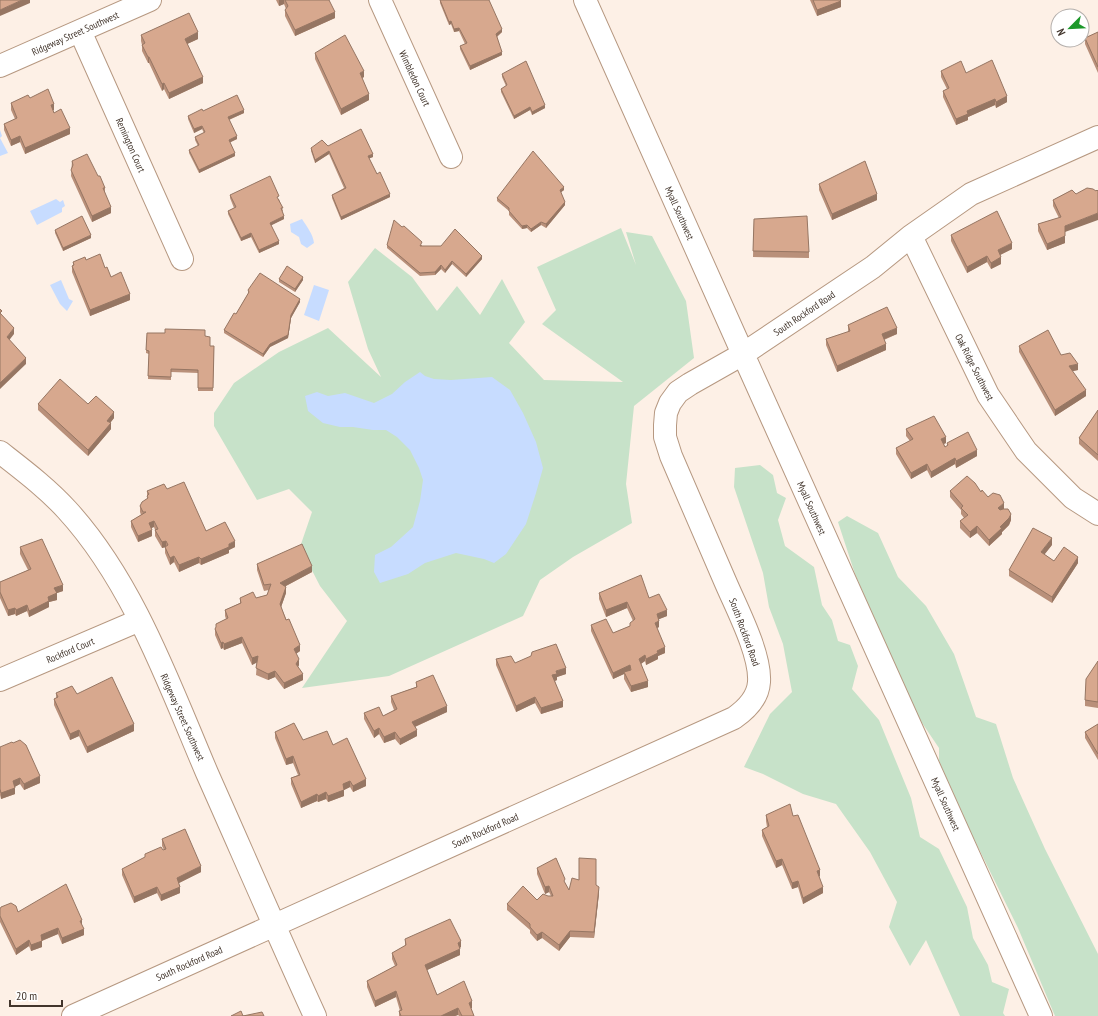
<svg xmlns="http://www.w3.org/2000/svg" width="1098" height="1016" font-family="'PT Sans Narrow',sans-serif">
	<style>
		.green { fill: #c7e2c9 }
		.water { fill: #c7dcff }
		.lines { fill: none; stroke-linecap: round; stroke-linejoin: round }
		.minor-casing { stroke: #b69881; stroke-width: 24 }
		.minor { stroke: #fff; stroke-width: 22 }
		.wall { fill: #b9907a }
		.shaded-wall { fill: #967663 }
		.building { fill: #d7a88e; stroke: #967663 }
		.labels { text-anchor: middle; stroke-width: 4; stroke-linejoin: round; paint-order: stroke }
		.street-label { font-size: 10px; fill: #42352c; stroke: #fff }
	</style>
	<rect width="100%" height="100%" fill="#fdf0e6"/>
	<path class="green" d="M621 228 636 265 626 232 652 236 686 301 694 358 634 406 626 484 632 523 573 557 540 580 523 616 389 676 302 688 347 621 320 586 300 547 312 512 289 489 257 500 214 426V413L234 383 279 352 328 328 381 377 368 349 348 282 375 248 412 277 437 311 457 286 480 315 502 279 525 322 509 343 544 380 623 382 542 324 556 310 537 267Z
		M760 465 773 475 777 493 786 498 778 520 785 546 814 567 822 605 832 620 838 641 850 645 858 666 852 689 879 720 911 798 920 837 939 849 967 907 973 938 988 965 992 982 1009 989 1003 1013 1005 1016H960L926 940 910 966 889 927 897 902 870 852 836 804 803 794 763 774 744 767 770 714 792 692 783 644 769 607 763 573 734 487 735 468Z
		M847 516 878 533 898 577 926 606 954 654 976 717 996 724 1013 778 1045 849 1098 954V1016H1055L1018 928 972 835 939 761V748L916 714 855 574 838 522Z"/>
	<path class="water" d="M0 130 2 136 0 138 8 153 0 156Z
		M56 199 60 202 63 200 65 206 62 208V212L37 225 30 211Z
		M302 219C307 227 313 234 314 243L307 248 301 244 299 237 291 232 290 224Z
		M61 280 69 299 73 301 67 311 60 304 50 285Z
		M314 285 329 290 319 321 304 315Z
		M420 372 425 376 434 379 451 380 492 377 510 390 523 413 536 442 543 468 536 493 526 524 506 554 494 563 484 559 456 553 425 563 408 574 380 583 374 572 375 555 391 547 413 527 420 501 423 480 419 468 410 450 397 437 386 430H373L353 427H340L323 423 308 411 305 396 317 392 328 396 345 393 374 403 392 394 405 382Z"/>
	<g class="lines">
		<g class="minor-casing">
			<path id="minor" d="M380 0 451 157
				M585 0 743 354 1041 1016
				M80 31 182 259
				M0 66 150 0
				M911 236 988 395 1026 451 1073 498 1098 514
				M0 452C23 470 47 488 67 510 133 582 169 684 207 773 243 854 278 935 315 1016
				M0 680 140 620
				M73 1016 734 718C747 709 758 698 759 682 761 654 736 607 725 581 707 540 689 498 671 456L665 437V425L666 413 670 403 678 392 690 384 743 354 873 267 911 236 971 194 1098 137"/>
		</g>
		<use href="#minor" class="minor"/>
	</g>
	<path class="wall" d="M276 0H329L335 18 295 36 285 16V10L286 9 284 4 279 6Z
		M440 0 502 32 497 37 502 55 470 70 460 49V46L465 44 459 31 454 32 451 24 449 25 440 3Z
		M810 0H840L841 7 817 16Z
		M1098 32V73L1085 44V38Z
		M141 35 198 39 187 44 203 83 169 99 164 89 162 91 149 63H148L142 51V45L141 41Z
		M315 53 364 77 362 78 369 100 341 115 315 59Z
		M941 71 966 73 1007 102 996 108 995 105 968 117V120L956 125 943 97V91L947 89 941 77Z
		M502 74 545 108 532 115 530 110 514 119 501 92V89L506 86 502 77Z
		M30 98 54 110H53L54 113 70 134 25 154 20 142 11 146 4 130V124L15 119 11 110V103Z
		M203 111 244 113 229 120 237 139 230 142 235 156 199 173 189 153V150L198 146 195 140V137L204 133 202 129 194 133 188 119V116Z
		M328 146 373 157 369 158 377 174 390 197 341 220 332 198V195L344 188 329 154 315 163 311 151V148Z
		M72 161 98 176 105 188V194L111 213 92 222 71 176Z
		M819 184 877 200 832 220 819 190Z
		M564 190 561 192 565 205 546 228 541 225 531 232 527 228 522 229 509 215V211L497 201V198Z
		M1072 190 1065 232V243L1047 250 1038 231V224L1059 218 1053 206V200Z
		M230 195 279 199 283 211H282L284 219 271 225 279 244 259 253 251 237 241 241 228 214V211L234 208 230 198Z
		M754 219 809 252V258L753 257Z
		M55 230 91 238 63 251 55 233Z
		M951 235 1012 249 1000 255 1001 264 991 269 987 262 967 273 951 241Z
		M387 245H422V246L482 259 466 277 452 264 445 273 441 269 435 275 420 276 387 248Z
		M86 260 111 277 130 300 90 316 72 272V266L73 265V262Z
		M279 279 303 280 295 292 279 282Z
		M248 290 300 302 291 318 288 338 270 347 263 357 224 333V330L236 314 248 294Z
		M848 325 897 334 884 340 886 350 837 372 826 345V339L848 332Z
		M147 333 205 336 210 346H214L213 391H198V373L171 372V380L148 379 149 354 146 353Z
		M1019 346 1061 355 1078 370 1072 371 1086 396 1055 416 1019 352Z
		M38 404H88L114 418 110 423 111 429 88 456 38 410Z
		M1098 410V461L1079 444V438Z
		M906 429 946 443 944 444 945 447 947 446V443L977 456 956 468 955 464 931 478 927 470 911 479 896 454V448L910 441 906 436Z
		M167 489 206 531 235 547 229 550V553L201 565 199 563 179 572 174 562 170 565 165 553V547L162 548 155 536V530L154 527 151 528 152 536 138 542 131 527V521L141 515 140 512V506L147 499V491Z
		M950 491 981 492 1004 509 1011 520 1009 525 1002 532V534L989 546 977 533 970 538 960 528V521L964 518 961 514V510L950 497Z
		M1052 545 1044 554 1054 561 1078 563 1052 603 1009 576V570Z
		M20 547 63 591 57 593V600L49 602V607L29 617 27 611 16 616 15 614 8 616 0 598V582L28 570 20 554Z
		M257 564 312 572 286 586V593L281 607 300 651 296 654 299 665 298 667 303 680 284 689 275 677 268 680 256 675 257 662 252 665 242 643 224 650 223 648 221 649 215 635V629L216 628V624L226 619 225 616V610L240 603V598H256L267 595 269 590 264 591 257 570Z
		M599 593 649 598 667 616 659 619V627L657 628 665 653 658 656V659L646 665 645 661 641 664 648 687 631 692 624 679V674L613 679 591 631V625L613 633 630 626 633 621 627 608 606 617 599 599Z
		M496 659 566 674 557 677V680L555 681 563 707 541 714 535 703 516 712 496 665Z
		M1098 661V708L1085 706V700Z
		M416 682 447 712 415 727 417 736 400 745 395 739 384 743 379 734 374 738 364 719V713L383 716 394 710 391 702V696L416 687Z
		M56 693 77 694 134 731 87 753 79 736 70 740 54 705V699L56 698Z
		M1098 724V760L1085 738V732Z
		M275 732 303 740 333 745 366 786 353 792 350 787 344 790V796L328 802 326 799 318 802 317 801 301 808 291 784V778L298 775 293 763 286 765 275 738Z
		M0 747 40 783 24 790 20 784 14 787 15 794 1 799 0 795Z
		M766 815 793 816 820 876 819 877 823 893 803 904 798 887 792 889 782 865 776 868 762 836V830L767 827 766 821Z
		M162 839 201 872 179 883 180 893 161 901 157 893 134 903 122 875V869L164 850 162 846Z
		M537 868 565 883 569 890 596 885 599 893 594 938 570 937 559 951 542 938 537 941 530 933V930L507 910V904L537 900 548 896H551L549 892 545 894 537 874Z
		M0 909 82 926 84 935 62 944 58 934 42 941V947L31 951 29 946 16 955 0 922Z
		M405 939 461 947 459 948 460 955 427 970 437 995 472 1008H471L474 1016H459L458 1015 455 1016H399V1011H400L396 997 375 1007 367 987V981L395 966 392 959V953L405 946Z"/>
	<path class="shaded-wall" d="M22 0H30V3L0 16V10Z
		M279 0H284V4L279 6Z
		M841 1V7L817 16V10Z
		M335 12V18L295 36V30Z
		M451 21V24L449 25V22Z
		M459 28V31L454 32V29Z
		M502 29V32L496 37V34Z
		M198 32V39L185 45V39Z
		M502 52V55L470 70V66Z
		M148 57H149V63H148Z
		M364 71V77L360 79V73Z
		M203 77V83L169 99V93Z
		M164 83V89L162 91V84Z
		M369 94V100L341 115V109Z
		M1007 96V102L996 108V102Z
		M995 99V105L968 117V120L956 125V119L967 111Z
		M54 104V110L51 111V105Z
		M545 105V108L532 115V112Z
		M530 107V110L514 119V116Z
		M244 110V113L228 120V117Z
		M202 126V129L194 133V129Z
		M70 128V134L25 154V148Z
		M20 136V142L11 146V140Z
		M237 136V139L229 143V140Z
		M329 151V154L315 163V160Z
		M235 153V156L199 173V170Z
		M373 154V157L368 159V156Z
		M564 187V190L560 193V190Z
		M390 194V197L341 220V217Z
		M877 194V200L832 220V214Z
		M565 202V205L546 228V224Z
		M111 207V213L92 222V216Z
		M1098 213V220L1065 232V243L1047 250V244L1065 226Z
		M284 216V219L270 226V223Z
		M541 222V225L531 232V229Z
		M527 225V228L522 229V226Z
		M251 233V237L241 241V238Z
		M91 235V238L63 251V248Z
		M279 241V244L259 253V250Z
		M1012 243V249L998 256V250Z
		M482 256V259L466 277V274Z
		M987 256V262L967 273V267Z
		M1001 257V264L991 269V263Z
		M452 261V264L445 273V270Z
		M441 265V269L435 275V272Z
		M303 277V280L295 292V289Z
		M130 294V300L90 316V310Z
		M300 299V302L291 318 288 338 270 347 263 357V354L291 315Z
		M14 328V334L7 343V337Z
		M897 328V334L882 340V334Z
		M886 344V350L837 372V366Z
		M26 358V364L0 389V383Z
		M1078 364V370L1069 372V366Z
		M1086 390V396L1055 416V410Z
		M114 412V418L107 427V421Z
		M111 423V429L88 456V450Z
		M946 437V443L941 445V439Z
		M977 450V456L956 468V461Z
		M955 458V464L931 478V472Z
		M927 464V470L911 479V473Z
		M1004 503V509L998 514V508Z
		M1011 514V520L1009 525 1002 532V534L989 546V540Z
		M154 521V527L149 529V523Z
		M977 526V533L970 538V532Z
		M152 530V536L138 542V536Z
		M1052 538V545L1041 559V552Z
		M166 541V547L162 548V542Z
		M235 541V547L229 550V553L201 565V559Z
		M174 556V562L170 565V558Z
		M199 557V563L179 572V565Z
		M1078 557V563L1052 603V597Z
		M312 566V572L280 589V583Z
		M63 585V591L54 594V588Z
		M286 587V593L280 610V604Z
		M57 593V600L49 602V607L29 617V611L48 597Z
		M627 602V608L606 617V610Z
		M27 605V611L16 616V610Z
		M15 608V614L8 616V610Z
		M667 610V616L657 620V614Z
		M659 621V627L655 629V623Z
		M242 637V643L224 650V644Z
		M223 642V648L221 649V643Z
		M300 645V651L294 655V649Z
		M665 647V653L658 656V659L646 665V659L657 651Z
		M645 655V661L639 665V659Z
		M258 656V662L252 665V658Z
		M299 659V665L296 670V664Z
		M630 665V671L624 672V674L613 679V673Z
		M566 668V674L557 677V680L552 682V675L556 671Z
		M275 671V677L268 680V674Z
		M303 674V680L284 689V683Z
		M648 681V687L631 692V686Z
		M535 697V703L516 712V706Z
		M563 701V707L541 714V708Z
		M447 706V712L412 728V722Z
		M134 724V731L87 753V747Z
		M379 728V734L374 738V731Z
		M79 730V736L70 740V734Z
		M417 730V736L400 745V739Z
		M395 732V739L384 743V737Z
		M293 756V763L286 765V759Z
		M40 776V783L24 790V784Z
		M20 778V784L13 788V781Z
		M366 779V786L353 792V786Z
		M350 781V787L344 790V796L328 802V796L343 784Z
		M15 788V794L1 799V793Z
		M326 792V799L318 802V796Z
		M317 794V801L301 808V802Z
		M782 859V865L776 868V861Z
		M201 866V872L177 884V878Z
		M820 870V876L817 877V871Z
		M798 881V887L792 889V883Z
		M549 886V892L545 894V887Z
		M157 887V893L134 903V897Z
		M180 887V893L161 901V895Z
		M599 887V893L594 938V932Z
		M823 887V893L803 904V898Z
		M82 920V926L80 921Z
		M58 928V934L41 941V935Z
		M84 929V935L62 944V938Z
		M570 931V937L559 951V945Z
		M542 932V938L537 941V935Z
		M29 940V946L16 955V949Z
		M42 941V947L31 951V945Z
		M461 941V947L458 949V943Z
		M460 949V955L425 971V965Z
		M396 991V997L375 1007V1001Z
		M472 1001V1008L469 1009V1003Z
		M458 1008V1015L455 1016H441Z"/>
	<path class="building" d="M0 0H22L0 10Z
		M285 0H329L335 12 295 30 285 10 288 6Z
		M440 0H489L502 29 496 34 502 52 470 66 460 46 467 43 459 28 454 29 451 21 449 22Z
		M813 0H840L841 1 817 10Z
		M189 13 198 32 185 39 203 77 169 93 164 83 162 84 149 57H148L142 45 145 43 141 35Z
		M1098 32V67L1085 38Z
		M345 35 364 71 360 73 369 94 341 109 315 53Z
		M992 60 1007 96 996 102 995 99 967 111 968 114 956 119 943 91 949 88 941 71 961 61 966 73Z
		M526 61 545 105 532 112 530 107 514 116 501 89 507 85 502 74Z
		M48 89 54 104 51 105 54 113 61 109 70 128 25 148 20 136 11 140 4 124 17 118 11 103 28 95 30 98Z
		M237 95 244 110 228 117 237 136 229 140 235 153 199 170 189 150 199 145 195 137 205 132 202 126 194 129 188 116 202 109 203 111Z
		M361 129 373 154 368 156 377 174 380 172 390 194 341 217 332 195 346 188 329 151 315 160 311 148 322 140 328 146Z
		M533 151 564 187 560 190 565 202 546 224 541 222 531 229 527 225 522 226 509 211V208L497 198Z
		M87 154 98 176H100L105 188H103L111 207 92 216 71 170 73 165 72 161Z
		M865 161 877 194 832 214 819 184Z
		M270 176 279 196 277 197 283 208H281L284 216 270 223 279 241 259 250 251 233 241 238 228 211 236 207 230 195Z
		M1087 188 1093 189 1096 191 1097 190 1098 191V213L1065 226V236L1047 244 1038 224 1061 217 1053 200 1072 190 1076 194Z
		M997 211 1012 243 998 250 1001 257 991 263 987 256 967 267 951 235Z
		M82 216 91 235 63 248 55 230Z
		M807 216 809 252 753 251 754 219Z
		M394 220 402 227 404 226 422 242 420 246H441L455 229 482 256 466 274 452 261 445 270 441 265 435 272 420 273 387 245Z
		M100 254 105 268 107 267 111 277 121 272 130 294 90 310 72 266 74 265 73 262 85 257 86 260Z
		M287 266 303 277 295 289 279 279Z
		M260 273 300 299 291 315 288 335 270 344 263 354 224 330 234 313 236 314 249 292 248 290Z
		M887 307 897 328 882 334 886 344 837 366 826 339 850 331 848 325Z
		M0 309 2 311 0 313 14 328 7 337 26 358 0 383Z
		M165 329 205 330V336L210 337V346H214L213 388H198V370L171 369V377L148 376 149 351 146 350 147 333H165Z
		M1048 330 1061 355 1070 353 1078 364 1069 366 1086 390 1055 410 1019 346Z
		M60 379 88 404 96 396 114 412 107 421 111 423 88 450 38 404Z
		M1098 410V455L1079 438Z
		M934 416 946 437 941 439 945 447 948 445 947 443 968 432 977 450 956 461 955 458 931 472 927 464 911 473 896 448 913 439 906 429Z
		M967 476 975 483 981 492 982 490 988 497 993 493 1000 495 1004 503 998 508 1000 510 1003 509H1008L1011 514 1009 518 1000 527 1002 528 989 540 977 526 970 532 960 521 968 515 961 508 963 506 950 491Z
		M184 482 206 531 225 522 235 541 229 544V547L201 559 199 557 179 565 174 556 170 558 165 547 168 545 166 541 162 542 155 530 158 529 154 521 149 523 152 530 138 536 131 521 146 512H143L140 506 142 502 148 498 147 496 149 494 147 491 164 484 167 489Z
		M1033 528 1052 538 1041 552 1054 561 1064 547 1078 557 1052 597 1009 570Z
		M42 539 63 585 54 588 57 593 48 597 49 601 29 611 27 605 16 610 15 608 8 610 0 592V582L31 569 20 547Z
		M302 544 312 566 280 583 286 587 280 604 286 620 289 619 300 645 294 649 299 659 296 664 303 674 284 683 275 671 268 674 256 668 258 656 252 658 242 637 224 644 223 642 221 643 215 629 216 627V624L228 618 225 610 241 603 240 598 253 592 256 598 267 595 271 584 264 585 257 564Z
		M641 575 649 598 659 594 667 610 657 614 659 621 655 623 665 647 657 651 658 653 646 659 645 655 639 659 648 681 631 686 624 672 631 670 630 665 613 673 591 625 606 619 613 633 630 626V623L635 619 627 602 606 610 599 593Z
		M556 644 566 668 556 671 557 674 552 675 563 701 541 708 535 697 516 706 496 659 511 656 515 663 531 656 532 652Z
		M1098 661V702L1085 700 1086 679Z
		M433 675 447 706 412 722 417 730 400 739 395 732 384 737 379 728 374 731 364 713 379 707 383 716 397 709 391 696 417 687 416 682Z
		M112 677 134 724 87 747 79 730 70 734 54 699 58 697 56 693 72 686 77 694Z
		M294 723 303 740 327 731 333 745 347 738 366 779 353 786 350 781 343 784 344 790 328 796 326 792 318 796 317 794 301 802 291 778 300 775 293 756 286 759 275 732Z
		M1098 724V754L1085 732Z
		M20 740 26 745 40 776 24 784 20 778 13 781 15 788 1 793 0 789V747L12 742 13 743Z
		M790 804 793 816 798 815 820 870 817 871 823 887 803 898 798 881 792 883 782 859 776 861 762 830 769 826 766 815Z
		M185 829 201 866 177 878 180 887 161 895 157 887 134 897 122 869 145 857V854L161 847 163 850 166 849 162 839Z
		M556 858 565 879 564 881 569 890 572 878 579 880V858L596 859V885L599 887 594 932 570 931 559 945 542 932 537 935 530 927V924L507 904 523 886 537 900 543 894 548 896H553L549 886 545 887 537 868Z
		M66 884 82 920 80 921 84 929 62 938 58 928 41 935 42 941 31 945 29 940 16 949 0 916V909L1 907 11 903 16 906 18 912Z
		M450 919 461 941 458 943 460 949 425 965 437 995 464 981 472 1001 469 1003 474 1016H462L458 1008 441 1016H401L399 1011 402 1010 396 991 375 1001 367 981 397 965 392 953 406 945 405 939Z
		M241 1011 243 1016H231Z
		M262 1012 264 1016H243Z"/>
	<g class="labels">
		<g class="street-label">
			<text transform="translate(75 33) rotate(-24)" y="4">Ridgeway Street Southwest</text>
			<text transform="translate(415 78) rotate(65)" y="4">Wimbledon Court</text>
			<text transform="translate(131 145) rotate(66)" y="4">Remington Court</text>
			<text transform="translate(680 213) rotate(66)" y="4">Myall Southwest</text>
			<text transform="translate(804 313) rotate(-34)" y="4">South Rockford Road</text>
			<text transform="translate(975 367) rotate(63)" y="4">Oak Ridge Southwest</text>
			<text transform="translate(812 508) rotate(66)" y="4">Myall Southwest</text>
			<text transform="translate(745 632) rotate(70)" y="4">South Rockford Road</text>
			<text transform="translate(70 650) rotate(-23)" y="4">Rockford Court</text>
			<text transform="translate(183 717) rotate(66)" y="4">Ridgeway Street Southwest</text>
			<text transform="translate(946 804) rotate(66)" y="4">Myall Southwest</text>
			<text transform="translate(485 830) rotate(-24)" y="4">South Rockford Road</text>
			<text transform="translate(189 963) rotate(-24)" y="4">South Rockford Road</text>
		</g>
	</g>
	<g transform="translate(1070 28) rotate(246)"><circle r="19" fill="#ffffff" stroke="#b3aeab"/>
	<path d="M0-3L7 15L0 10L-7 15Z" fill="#1c982a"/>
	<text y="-6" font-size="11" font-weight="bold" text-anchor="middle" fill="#42352c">N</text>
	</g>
	<path d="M10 1000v6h52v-6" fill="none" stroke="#42352c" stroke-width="2"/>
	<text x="16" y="1000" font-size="12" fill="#42352c" stroke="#ffffff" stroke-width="3" paint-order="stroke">20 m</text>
</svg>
